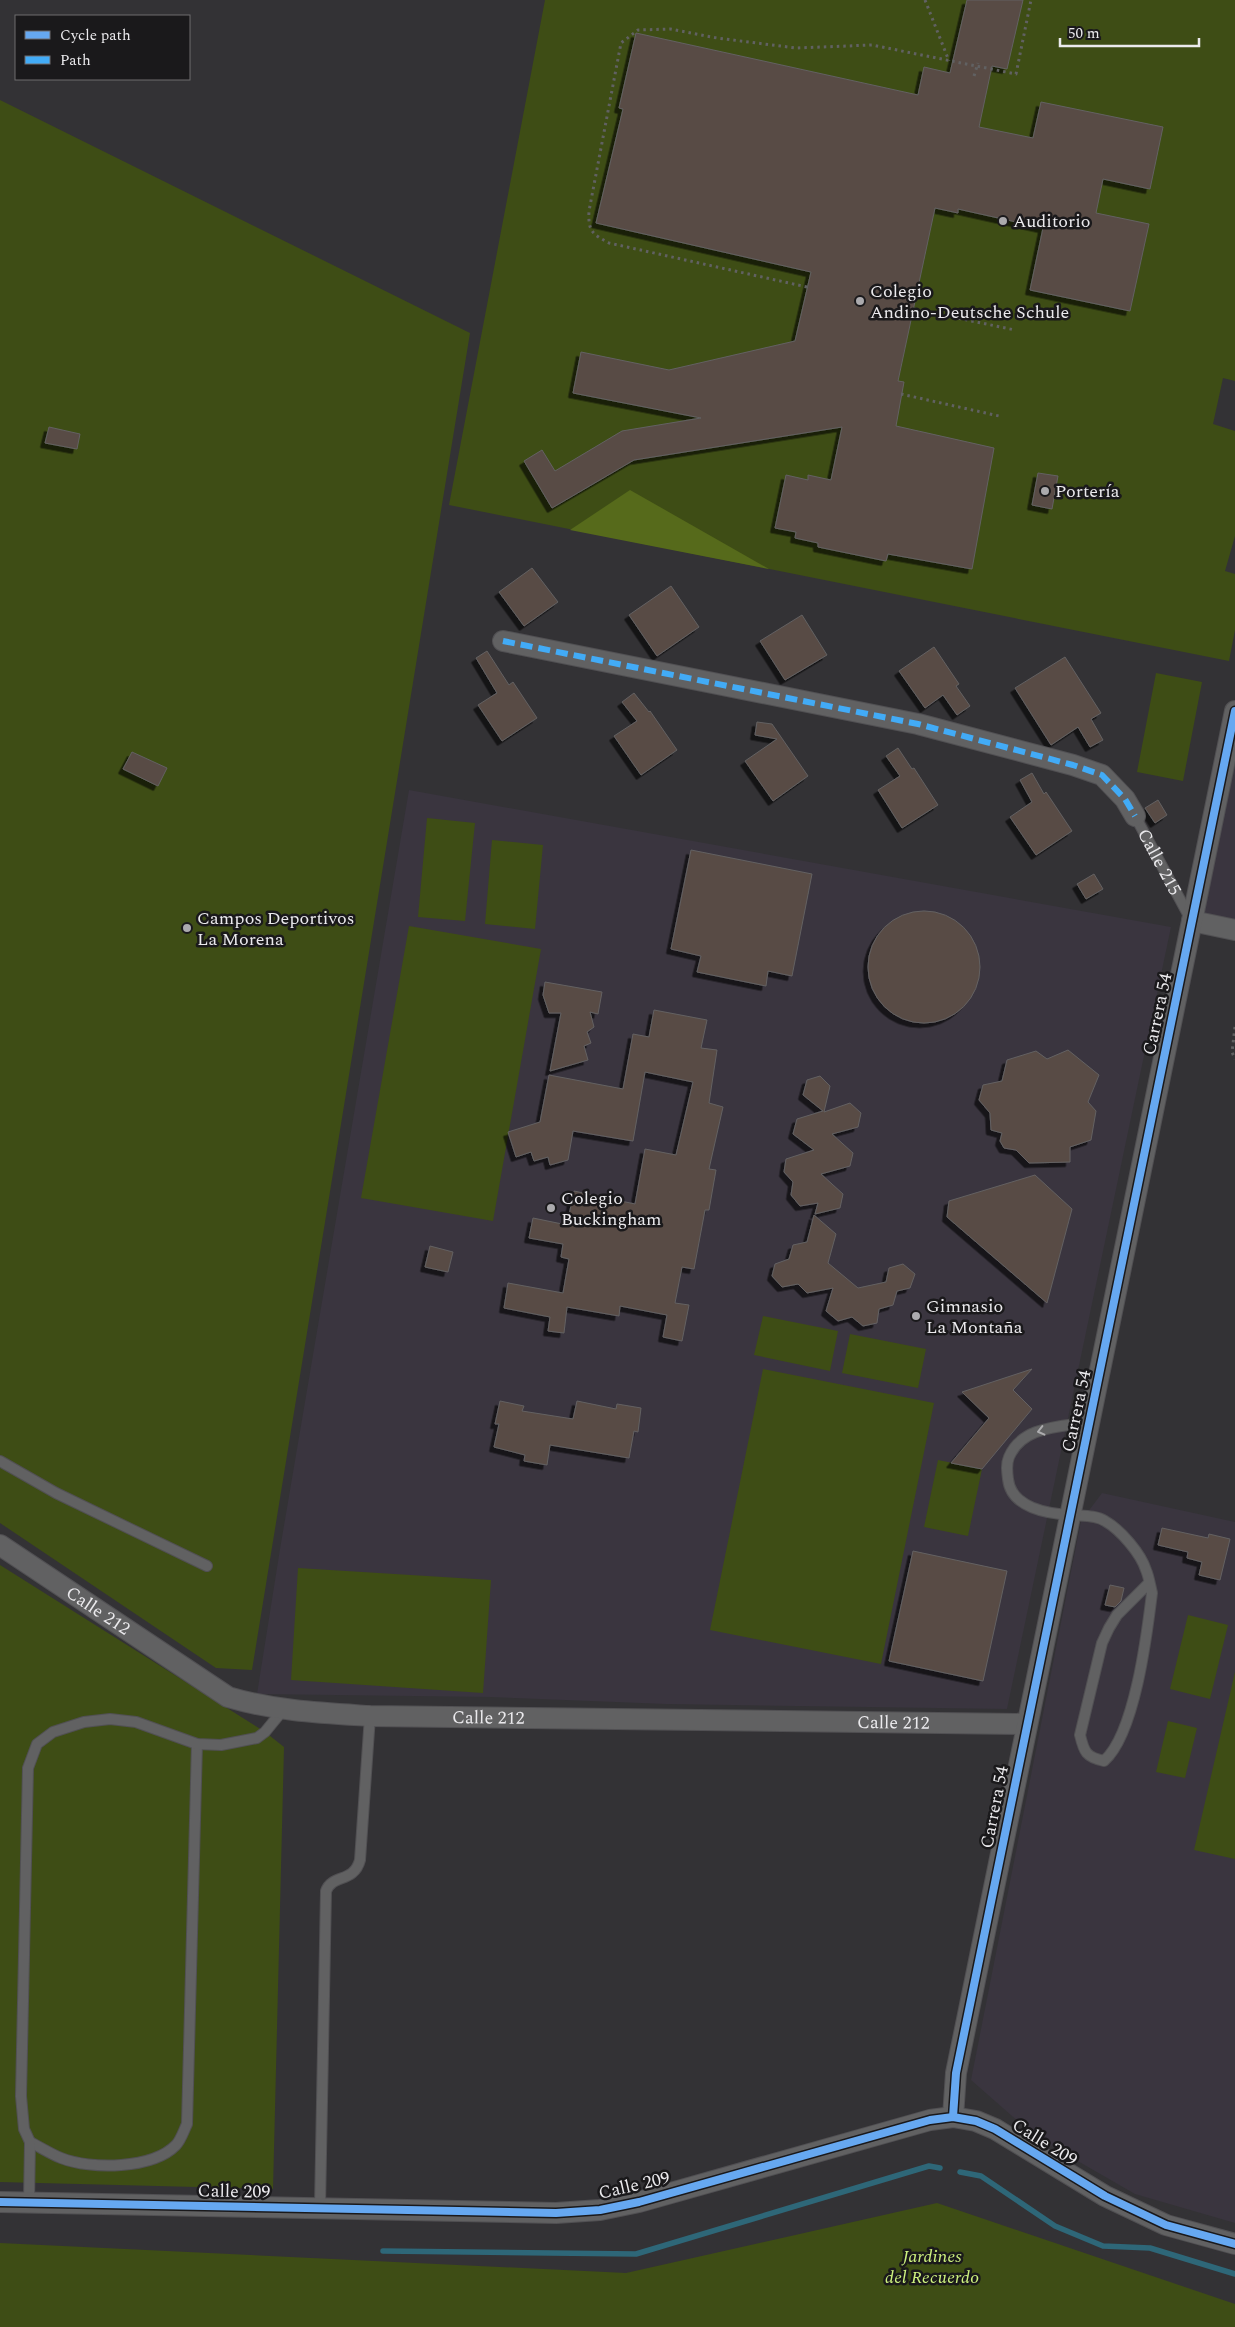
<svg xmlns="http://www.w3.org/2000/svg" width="1235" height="2327" font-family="Spectral,serif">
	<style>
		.built { fill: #3a353f }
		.green { fill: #3e4d15 }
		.forest { fill: #566a1b }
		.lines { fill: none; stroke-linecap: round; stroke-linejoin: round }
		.stream { stroke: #2e6778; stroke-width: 5.5 }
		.building { fill: #584b45; stroke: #636162; filter: url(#shadow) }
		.lane-casing { stroke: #515053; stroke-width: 12 }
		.street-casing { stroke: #515053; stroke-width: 22 }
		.path { stroke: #616162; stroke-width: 3; stroke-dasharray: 2.5 4; stroke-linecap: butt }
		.lane { stroke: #616162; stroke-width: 10 }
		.street { stroke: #616162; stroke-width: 20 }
		.quiet { stroke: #42abf6; stroke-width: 6; stroke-dasharray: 12 6; stroke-linecap: butt }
		.cycleway-casing { stroke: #1a191b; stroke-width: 11 }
		.cycleway { stroke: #66a8f1; stroke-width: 8 }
		.oneway { stroke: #adacae }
		.poi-dot { fill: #abaaad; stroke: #1a191b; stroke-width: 2 }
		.labels { text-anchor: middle; stroke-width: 5; stroke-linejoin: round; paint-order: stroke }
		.poi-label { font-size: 18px; fill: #ebeaed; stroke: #1a191b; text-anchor: start }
		.street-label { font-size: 18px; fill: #ebeaed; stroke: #1a191b }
		.park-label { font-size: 18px; font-style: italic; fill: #cef27f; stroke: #1a191b }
	</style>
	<defs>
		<filter id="shadow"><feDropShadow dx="-4.5" dy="4.5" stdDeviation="0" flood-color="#0009"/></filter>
	</defs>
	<rect width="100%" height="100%" fill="#333235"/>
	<path class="built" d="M1235 741V924L1198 917Z
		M409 790 1171 927 1007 1709 666 1704 490 1697 257 1694 280 1549Z
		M1102 1493 1235 1522V2223L1135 2194 1036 2137 971 2080 1081 1521Z"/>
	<path class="green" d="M545 0H1235V381L1223 378 1213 424 1235 431V536L1225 571 1235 574V630L1229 661 449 505Z
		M0 100 470 333 252 1670 216 1668 0 1523Z
		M1156 673 1202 682 1183 781 1137 772Z
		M427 818 475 823 465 921 418 917Z
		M492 840 543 845 535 929 485 924Z
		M409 926 541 949 493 1221 361 1198Z
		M763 1316 838 1331 830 1371 754 1355Z
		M850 1334 926 1349 918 1388 842 1373Z
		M763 1369 934 1403 881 1664 710 1630Z
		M938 1460 982 1469 968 1536 924 1527Z
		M0 1565 265 1732 284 1747 273 2189 0 2182Z
		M298 1568 491 1580 483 1693 291 1680Z
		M1188 1615 1228 1625 1210 1699 1170 1689Z
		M1235 1672V1859L1194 1850Z
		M1168 1721 1197 1728 1185 1778 1156 1772Z
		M937 2203 1235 2304V2327H0V2243L626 2273Z"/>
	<path class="forest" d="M630 490 769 569 570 530Z"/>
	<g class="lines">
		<path class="stream" d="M960 2172 981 2176 1055 2226 1103 2246 1150 2248 1235 2274
			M383 2251 636 2254 929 2166 940 2168"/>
	</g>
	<path class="building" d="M967 0H1023L1007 69 992 66 979 127 1033 138 1041 102 1163 127 1150 189 1103 179 1096 213 1149 224 1130 311 1030 290 1043 228 958 209V213L935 208 898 381 904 382 896 426 994 448 972 569 888 554 886 561 818 547V543L795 538 796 532 775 528 786 475 808 480V475L831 480 842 427 634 460 552 508 524 461 542 450 555 471 622 431 701 418 573 393 581 352 669 370 795 341 811 272 596 223 623 109 619 108 636 33 918 95 924 67 950 73Z
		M49 427 80 434 77 449 45 443Z
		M1038 473 1058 476 1052 509 1032 505Z
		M532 568 558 602 524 626 499 592Z
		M671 586 699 627 657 656 629 615Z
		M802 615 827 655 785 680 760 641Z
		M934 647 959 684 956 686 970 706 957 715 943 695 925 708 899 671Z
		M487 651 509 685 513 682 537 718 502 741 478 705 497 693 476 658Z
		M1065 657 1101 713 1091 719 1103 740 1090 747 1078 727 1051 745 1015 688Z
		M634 693 649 712 650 711 677 750 641 775 614 736 637 721 622 702Z
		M757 722 772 724 808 776 773 801 745 761 777 739 755 735Z
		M898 748 912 769 914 768 938 805 902 828 878 790 900 776 886 756Z
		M132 752 167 768 158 786 123 769Z
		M1032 773 1044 794 1046 792 1072 831 1036 855 1010 817 1032 802 1020 780Z
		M1158 800 1167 815 1155 823 1145 808Z
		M691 850 812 874 792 976 768 971 766 986 697 972 701 956 671 949Z
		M1094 874 1103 889 1086 899 1077 884Z
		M868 967a56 56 0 1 1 112 0a56 56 0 1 1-112 0Z
		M545 982 602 992 598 1014 590 1012 594 1027 587 1032 591 1043 584 1046 588 1060 550 1071 561 1013H549L543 995Z
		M654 1010 707 1020 701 1048 717 1050 709 1103 723 1107 709 1169 716 1170 709 1210H705L694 1269 682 1267 675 1303 689 1305 682 1341 663 1337 667 1315 620 1306 619 1316 567 1307 564 1333 548 1331 550 1317 504 1308 508 1283 563 1293 569 1259 561 1257 563 1244 529 1238 533 1218 567 1225 574 1191 635 1204 645 1149 676 1155 693 1082 645 1072 633 1141 573 1131 568 1160 550 1165 548 1157 534 1161 531 1152 516 1157 508 1132 540 1122 549 1075 623 1089 633 1034 649 1037Z
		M1068 1050 1099 1075 1088 1102 1096 1111 1091 1140 1070 1147V1162L1029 1163 1016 1150 1004 1148 1000 1141 1002 1133 991 1130 990 1113 979 1100 983 1085 1002 1081 1007 1060 1036 1051 1047 1059Z
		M820 1076 830 1086 824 1112 850 1103 861 1113 858 1127 832 1134 853 1153 850 1166 821 1174 843 1194 840 1208 815 1214 818 1203 800 1206 791 1195 793 1182 784 1172 786 1159 814 1150 793 1134 797 1119 823 1111 803 1095 807 1080Z
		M1035 1175 1072 1209 1047 1303 947 1217 949 1201Z
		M814 1215 836 1234 828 1263 858 1288 886 1282 889 1268 903 1264 915 1274 910 1288 897 1291 893 1305 879 1309 877 1323 863 1326 852 1317 838 1321 826 1311 833 1288 807 1293 798 1284 782 1287 772 1276 775 1264 789 1259 793 1245 807 1242Z
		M430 1246 453 1252 448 1272 425 1267Z
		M1032 1369 1013 1390 1032 1409 982 1469 951 1463 989 1418 962 1392Z
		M500 1401 524 1406 522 1411 573 1419 577 1401 616 1409 617 1404 641 1408 638 1432 634 1431 629 1458 550 1445 547 1465 524 1461 525 1455 494 1447 499 1424H495Z
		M1162 1528 1208 1538 1209 1534 1230 1539 1220 1580 1199 1575 1202 1562 1187 1558 1188 1552 1158 1545Z
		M913 1551 1007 1571 983 1681 889 1661Z
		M1110 1585 1124 1588 1121 1601 1115 1607 1105 1605Z"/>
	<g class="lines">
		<g class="lane-casing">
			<g id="lane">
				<path id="s1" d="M1135 816 1190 918"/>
				<path d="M1089 1422C1060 1427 1022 1426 1009 1457 1006 1464 1007 1471 1008 1479 1011 1508 1048 1514 1072 1515 1082 1516 1096 1515 1105 1521 1121 1530 1141 1554 1146 1570 1149 1577 1150 1585 1152 1593 1147 1634 1135 1734 1104 1761 1086 1757 1084 1752 1080 1735L1102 1643 1109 1628 1117 1615 1149 1583"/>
				<path d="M0 1461 56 1493 207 1566"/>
				<path d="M30 2142C40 2147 51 2154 61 2158 91 2170 153 2169 176 2145 181 2140 184 2130 187 2124L197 1744"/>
				<path d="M29 2202 30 2142 24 2129 21 2096 28 1768 37 1744 53 1732 84 1722 110 1719 136 1722 197 1744 221 1745 257 1738 265 1732 283 1710"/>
				<path d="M320 2207 326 1891C332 1874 354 1883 360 1860L370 1716"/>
			</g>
		</g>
		<g class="street-casing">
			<g id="street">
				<path d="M503 641 918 724 1073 765 1102 775 1125 799 1135 816"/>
				<path d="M1192 921 1235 930"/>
				<path id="s2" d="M0 1545 228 1697C275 1711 322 1713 370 1716L1027 1724"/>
				<path d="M953 2117 956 2073 1235 711"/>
				<path d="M0 2202 556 2213 600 2210 639 2202 930 2120 953 2117 976 2121 995 2129 1105 2196 1166 2225 1235 2244"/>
			</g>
		</g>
		<path class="path" d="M925 0 949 61
			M974 76 978 63
			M807 287 609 243C592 234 588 231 589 211L621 43 638 30 670 29 717 38 796 48 872 45 1016 74 1031 0
			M914 309 1015 330
			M901 394 999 416
			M1235 1027 1232 1052 1235 1059"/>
		<use href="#lane" class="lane"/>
		<use href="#street" class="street"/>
		<path class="quiet" d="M503 641 918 724 1073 765 1102 775 1125 799 1135 816"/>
		<g class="cycleway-casing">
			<path id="cycleway" d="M953 2117 956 2073 1235 711
				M0 2202 556 2213 600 2210 639 2202 930 2120 953 2117 976 2121 995 2129 1105 2196 1166 2225 1235 2244"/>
		</g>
		<use href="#cycleway" class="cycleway"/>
	</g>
	<defs><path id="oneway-chevron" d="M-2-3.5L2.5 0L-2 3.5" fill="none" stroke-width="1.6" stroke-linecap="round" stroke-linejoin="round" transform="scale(1.25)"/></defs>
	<use class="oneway" href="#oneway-chevron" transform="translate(1041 1431) rotate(166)"/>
	<g class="poi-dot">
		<circle cx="1003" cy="221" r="5"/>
		<circle cx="860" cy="301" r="5"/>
		<circle cx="1045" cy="491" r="5"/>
		<circle cx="187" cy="928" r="5"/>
		<circle cx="551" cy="1208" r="5"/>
		<circle cx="916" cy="1316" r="5"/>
	</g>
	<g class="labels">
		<g class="poi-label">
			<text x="1013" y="227">Auditorio</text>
			<text x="870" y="297">Colegio<tspan x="870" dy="21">Andino-Deutsche Schule</tspan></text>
			<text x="1055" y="497">Portería</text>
			<text x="197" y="924">Campos Deportivos<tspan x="197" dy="21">La Morena</tspan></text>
			<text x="561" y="1204">Colegio<tspan x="561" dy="21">Buckingham</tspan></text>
			<text x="926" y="1312">Gimnasio<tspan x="926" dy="21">La Montaña</tspan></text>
		</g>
		<g class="street-label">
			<text dy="6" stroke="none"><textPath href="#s1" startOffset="52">Calle 215</textPath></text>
			<text transform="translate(1157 1014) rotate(-78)" y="6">Carrera 54</text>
			<text transform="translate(1076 1411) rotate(-78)" y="6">Carrera 54</text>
			<text dy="6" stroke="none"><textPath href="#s2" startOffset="118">Calle 212</textPath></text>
			<text dy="6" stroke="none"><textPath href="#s2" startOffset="536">Calle 212</textPath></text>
			<text dy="6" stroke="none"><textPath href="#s2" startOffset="941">Calle 212</textPath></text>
			<text transform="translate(994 1807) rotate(-79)" y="6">Carrera 54</text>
			<text transform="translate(1045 2142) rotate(32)" y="6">Calle 209</text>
			<text transform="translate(634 2185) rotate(-13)" y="6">Calle 209</text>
			<text transform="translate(234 2191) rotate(1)" y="6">Calle 209</text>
		</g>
		<g class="park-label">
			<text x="932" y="2262">Jardines<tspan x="932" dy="21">del Recuerdo</tspan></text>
		</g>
	</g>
	<rect x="15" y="15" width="175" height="65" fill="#1a191b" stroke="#6e6d6f"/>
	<rect x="25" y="31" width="25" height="8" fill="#66a8f1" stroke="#6e6d6f"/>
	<text x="60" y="40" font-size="15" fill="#ebeaed">Cycle path</text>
	<rect x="25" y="56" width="25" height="8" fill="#42abf6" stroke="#6e6d6f"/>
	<text x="60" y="65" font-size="15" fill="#ebeaed">Path</text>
	<path d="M1060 38v8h139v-8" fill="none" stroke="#ebeaed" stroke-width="2.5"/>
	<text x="1068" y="38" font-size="15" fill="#ebeaed" stroke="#1a191b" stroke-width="4" paint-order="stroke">50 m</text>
</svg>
